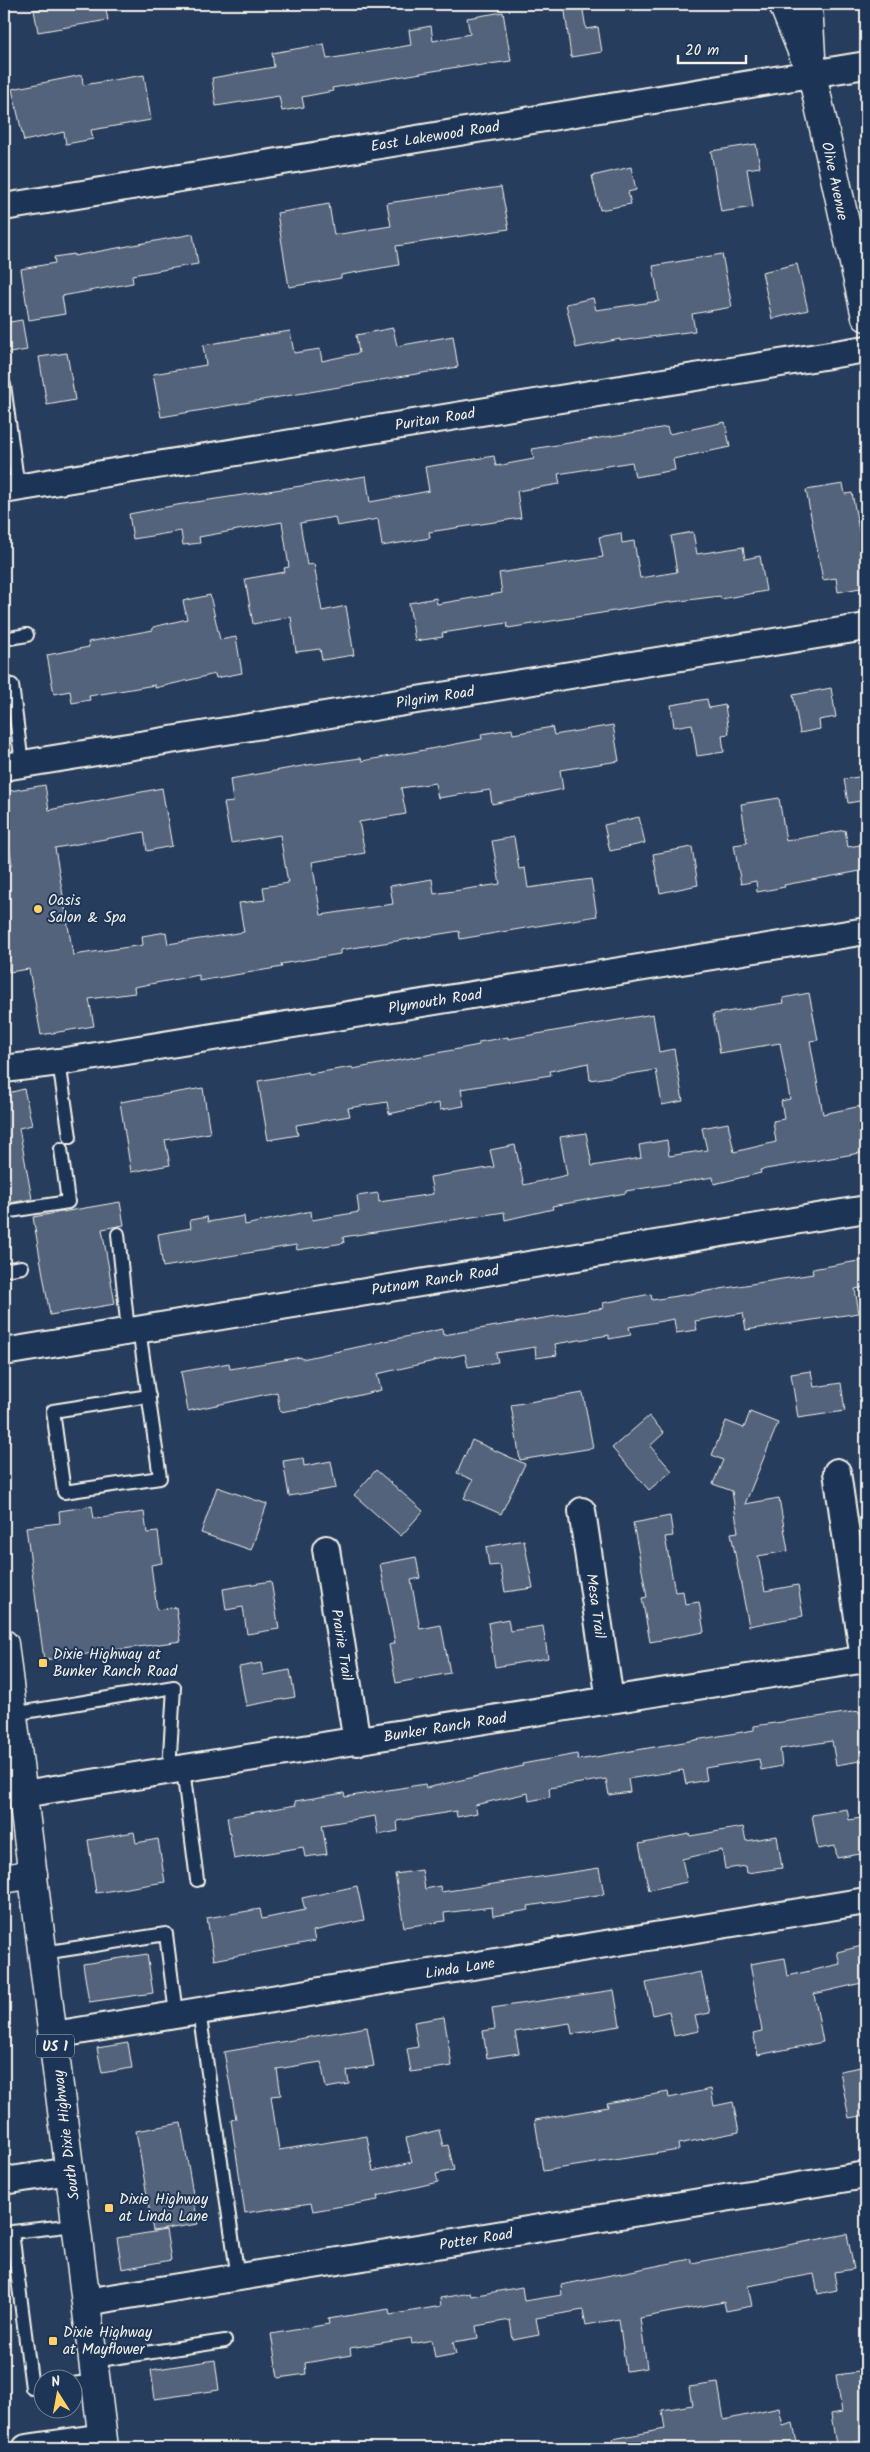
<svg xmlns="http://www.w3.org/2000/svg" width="870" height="2452" font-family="Kalam,sans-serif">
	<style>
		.building { fill: #52647b; stroke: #f4f1e8 }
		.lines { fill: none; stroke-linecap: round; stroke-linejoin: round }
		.lane-casing { stroke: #f4f1e8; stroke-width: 16 }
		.street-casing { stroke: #f4f1e8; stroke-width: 30 }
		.secondary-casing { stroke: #f4f1e8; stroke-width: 31 }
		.primary-casing { stroke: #f4f1e8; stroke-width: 31 }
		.lane { stroke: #1d3557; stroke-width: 12 }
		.street { stroke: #1d3557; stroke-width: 26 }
		.secondary { stroke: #1d3557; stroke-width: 28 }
		.primary { stroke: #1d3557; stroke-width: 28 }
		.poi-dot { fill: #ffd166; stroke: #1d3557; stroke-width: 2 }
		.labels { text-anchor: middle; stroke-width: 4; stroke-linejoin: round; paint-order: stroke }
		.shield { fill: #1d3557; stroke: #b4b9bc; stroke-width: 1 }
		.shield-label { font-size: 14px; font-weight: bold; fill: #f4f1e8 }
		.street-label { font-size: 15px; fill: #f4f1e8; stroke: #1d3557 }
		.poi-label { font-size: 15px; fill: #f4f1e8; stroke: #1d3557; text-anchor: start }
	</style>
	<rect width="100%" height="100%" fill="#263d5d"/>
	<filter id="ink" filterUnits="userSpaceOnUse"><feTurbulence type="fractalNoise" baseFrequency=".02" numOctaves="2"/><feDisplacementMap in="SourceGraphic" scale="10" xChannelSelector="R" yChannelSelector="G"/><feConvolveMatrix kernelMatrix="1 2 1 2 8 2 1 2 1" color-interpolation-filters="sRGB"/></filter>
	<g filter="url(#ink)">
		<path class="building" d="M76 4H105L108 20 38 32 34 10Z
			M564 4H582L586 29 598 27 602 52 571 57Z
			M503 12 511 61 475 66V64L332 88 333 91 302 97 304 107 282 111 279 96 216 106 212 78 274 67 272 53 324 44 327 59 400 47 411 45 409 30 431 26 433 41 470 34 467 18Z
			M82 75 83 85 144 75 151 120 91 130 93 139 66 144 64 132 24 141 12 89Z
			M756 144 760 167 747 169 753 207 721 212 711 151Z
			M631 167 636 190 628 192 631 204 600 210 592 176Z
			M501 187 509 229 396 246 399 265 341 275V278L289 287 277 213 329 204 334 235 391 226 387 203Z
			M193 234 198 264 132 275 133 283 62 296 65 314 29 320 21 269 55 263 54 257 74 254V256Z
			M722 254 732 307 692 314 695 331 620 341V339L576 348 566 304 593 298 596 310 659 301 653 266Z
			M797 264 808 310 772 319 762 272Z
			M22 320 27 350 4 354V323Z
			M393 328 397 346 453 336 458 367 161 417 153 374 206 365 203 345 290 331 294 353 320 349 322 361 359 353 356 335Z
			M67 353 75 400 47 405 39 357Z
			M725 422 730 447 673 459 675 470 635 477 632 462 558 474 560 484 517 491 521 518 429 532 430 538 382 546 378 519 337 526 335 517 300 523 307 565 314 564 322 611 346 606 354 655 322 660 320 649 296 652 291 617 253 624 245 579 285 572 284 568 289 567 282 522 199 537 200 543 183 545 181 531 133 539 129 514 177 505 366 476 370 502 429 491 425 467 494 456 496 466 534 459 532 449 667 427 669 434Z
			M843 484 845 494 852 493 861 541 866 540V587L838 592 836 578 823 580 806 490Z
			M693 532 697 554 743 547 745 559 760 556 766 591 721 599 720 596 664 603 508 628 507 623 442 633 443 637 415 641 409 603 436 598 437 604 502 593 499 573 603 557 599 537 621 533 622 543 634 541 640 578 677 572 671 536Z
			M210 595 220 640 236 637 242 673 216 678 215 674 155 688V685L89 696 90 700 72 703 70 691 54 694 47 655 89 647 88 642 153 630V627L187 619 183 601Z
			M831 688 836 717 819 720 820 729 800 733 793 695Z
			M707 699 709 708 725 705 729 734 722 735 724 752 697 756 692 724 674 727 671 705Z
			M613 725 619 761 560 770 563 789 492 804 490 790 438 798 435 783 401 788 406 814 359 822 365 853 312 862 321 915 393 904 390 886 432 879 434 894 500 884 492 841 514 837 519 869 525 868 528 888 591 879 597 916 460 939 459 931 340 950V954L281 964 282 967 199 981V975L134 987 135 993 89 999 94 1026 41 1035 29 969 9 972 4 939V865L12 864 4 814V792L45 785 49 810 162 788 172 846 147 851 144 832 55 848 73 955 143 945 142 936 166 932 168 944 244 932 239 903 265 900 263 887 288 883 280 835 231 843 224 803 233 802 230 779 308 765 361 758 362 761 430 749 482 739 481 734 512 729 513 734 552 727 554 735Z
			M866 776V800L848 803 844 779Z
			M779 798 786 841 845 830 848 847 866 844V870L784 885 785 887 757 892 756 881 741 884 734 845 747 843 741 804Z
			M639 817 645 843 610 851 604 825Z
			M692 847 698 885 660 893 653 854Z
			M809 993 818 1040 810 1041 823 1114 866 1105V1152L760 1170 761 1173 714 1184 713 1177 626 1191V1193L552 1206 553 1209 505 1220 504 1212 343 1237 344 1243 297 1250 296 1245 163 1267 158 1234 191 1228 190 1220 207 1217 208 1222 244 1216 245 1225 311 1211 312 1220 359 1212 357 1196 378 1193 379 1202 433 1194 430 1177 494 1167 490 1150 515 1145 524 1185 567 1175 560 1137 586 1133 592 1166 641 1158 639 1145 667 1140 669 1156 707 1150 702 1128 728 1123 734 1152 776 1142 773 1121 784 1119 781 1101 790 1099 780 1043 720 1053 713 1014 784 1003 783 998Z
			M653 1014 659 1052 674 1049 683 1101 662 1105 656 1070 590 1080 588 1063 550 1071 551 1075 461 1089 464 1106 440 1110 439 1103 389 1114 387 1102 348 1108 350 1116 296 1125 298 1135 268 1140 258 1081 308 1072 309 1074 352 1067 353 1069 479 1045V1042L508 1037V1039Z
			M203 1088 210 1133 165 1140 170 1165 131 1172 120 1102Z
			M24 1089 32 1125 19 1128 32 1199 4 1204V1094Z
			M120 1202 124 1225 102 1229 115 1304 50 1315 33 1217Z
			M864 1260 866 1287 855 1289 859 1313 746 1330 743 1313 695 1321 697 1330 676 1333 674 1319 629 1327 631 1335 609 1339V1335L555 1344 557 1355 536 1358 535 1347 496 1353 498 1362 468 1367 465 1354 377 1374 381 1390 310 1407 280 1412 277 1392 188 1411 181 1372 229 1363 230 1369 301 1357 302 1359 442 1329 443 1335 604 1308 603 1303 651 1294 652 1300 813 1274 812 1269Z
			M811 1371 814 1387 841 1383 845 1411 798 1418 791 1374Z
			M583 1393 593 1448 520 1460 511 1405Z
			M750 1412 778 1423 745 1504 779 1498 788 1551 758 1556 765 1591 798 1585 803 1616 749 1626 731 1533 738 1532 732 1491 713 1484 723 1460 712 1455 726 1421 744 1428Z
			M649 1416 664 1433 650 1446 672 1471 649 1490 612 1448Z
			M472 1440 525 1464 501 1514 464 1498 473 1480 457 1473Z
			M303 1458 304 1466 331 1461 336 1488 289 1496 283 1461Z
			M376 1470 423 1511 401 1536 354 1495Z
			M217 1487 267 1504 251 1550 201 1533Z
			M92 1506 94 1519 144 1512 147 1533 158 1532 162 1563 151 1565 157 1610 176 1607 181 1641 44 1660 26 1527 60 1523 59 1511Z
			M670 1516 673 1536 665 1537 675 1592 683 1591 685 1604 699 1602 704 1632 650 1642 642 1598 647 1597 633 1523Z
			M524 1540 533 1588 505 1592 500 1565 489 1566 486 1547Z
			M416 1557 420 1578 411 1580 420 1629 441 1625 450 1673 396 1683 389 1645 395 1643 380 1564Z
			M271 1581 279 1629 247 1634 243 1607 226 1610 223 1589Z
			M508 1619 510 1631 543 1626 548 1658 495 1667 488 1623Z
			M261 1663 263 1675 290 1670 295 1697 246 1706 239 1667Z
			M859 1711V1713L866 1712V1760L836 1765 832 1741 780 1749 782 1766 761 1770 759 1759 705 1768 707 1780 686 1784 683 1770 628 1779 630 1792 609 1795 606 1779 549 1788 550 1797 529 1801 528 1793 475 1805 477 1813 457 1817 456 1811 397 1821 398 1831 378 1835 375 1816 322 1825 327 1854 305 1857 303 1847 234 1859 227 1817 296 1805 295 1801 344 1793 345 1797 425 1784 426 1788 523 1766 522 1764 577 1754 578 1760 754 1730V1726Z
			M847 1809 849 1820 861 1818 866 1853 837 1858 835 1846 818 1849 812 1815Z
			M743 1827 746 1841 777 1836 782 1868 747 1873 746 1866 725 1869 722 1850 682 1859 687 1882 649 1890 639 1844 689 1834 690 1836Z
			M134 1832 136 1843 158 1839 165 1882 96 1893 88 1840Z
			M599 1868 604 1894 528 1906 529 1910 493 1916 492 1907 444 1913 445 1921 404 1927 395 1874 422 1870 425 1889 440 1886 441 1892Z
			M357 1886 364 1920 313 1931 315 1941 214 1960 207 1918 260 1909 262 1919 305 1910 302 1898Z
			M866 1945V1982L814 1994 823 2042 758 2055 753 2033 762 2031 750 1964 785 1958 788 1976 840 1964 837 1952Z
			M147 1954 153 1993 89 2002 83 1964Z
			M701 1972 710 2013 695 2016 699 2031 674 2036 669 2011 653 2015 646 1983Z
			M614 1990 620 2026 572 2034 570 2023 515 2032 519 2053 487 2058 483 2031 495 2029 492 2008Z
			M444 2017 452 2066 411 2072 407 2049 418 2047 414 2022Z
			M367 2027 374 2066 347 2071 349 2084 326 2088 321 2062 277 2069 281 2095 271 2096 279 2150 367 2136 373 2171 412 2162 406 2138 439 2130 443 2146 448 2145 454 2170 436 2174 438 2182 377 2196 378 2200 313 2211 311 2203 245 2213 231 2120 236 2119 224 2052Z
			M128 2043 132 2068 102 2073 97 2048Z
			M866 2066V2115L849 2118 840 2071Z
			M711 2089 714 2106 733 2102 739 2132 678 2144 679 2150 543 2171 535 2120 608 2107 607 2103 668 2092 669 2098Z
			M181 2123 198 2224 153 2231 136 2131Z
			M166 2230 171 2260 122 2269 117 2238Z
			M847 2234 854 2269 834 2272 837 2290 818 2294 814 2274 748 2286 752 2306 726 2311 724 2302 640 2318 647 2368 626 2371 619 2319 586 2325 583 2310 536 2318 539 2335 513 2340 510 2320 476 2326 478 2338 453 2342 456 2354 435 2358 432 2340 412 2344 411 2338 350 2348 351 2355 305 2363 306 2374 278 2378 271 2334 329 2324 328 2319 389 2309 390 2315 441 2306 440 2298 470 2293 471 2296 522 2287 524 2301 562 2295 561 2285 691 2259 692 2263Z
			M215 2360 219 2390 155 2399 151 2370Z
			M866 2371V2440L836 2445 831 2414 842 2412 836 2375Z
			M718 2383 724 2420 779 2408 783 2426 793 2423 798 2448H614L613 2439 665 2429 662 2410 692 2405 689 2387Z"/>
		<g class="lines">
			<g class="lane-casing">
				<path id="lane" d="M4 385 18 488
					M4 639 27 635
					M4 686 12 685 22 764
					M59 1062 70 1137
					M4 1212 68 1202 61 1149
					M118 1234 128 1331
					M4 1270 22 1267
					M139 1329 160 1478 64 1492 53 1411 149 1396
					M13 1714 174 1687 169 1771
					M183 1769 197 1880
					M43 1953 166 1934 176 2014
					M199 2011 238 2278
					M93 2361 225 2341
					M72 2384 96 2381
					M42 2387 32 2388 12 2232 76 2225"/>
			</g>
			<g class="street-casing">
				<path id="street" d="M4 207 866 65
					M4 490 866 349
					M4 767 866 627
					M4 1069 59 1062 866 931
					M4 1352 866 1209
					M837 1472 864 1659
					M582 1511 610 1700
					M326 1549 357 1742
					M23 1794 866 1659
					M54 2035 866 1901
					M4 2181 70 2171
					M86 2302 866 2175
					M26 2448 103 2437"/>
			</g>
			<g class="secondary-casing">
				<path id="secondary" d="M783 4 804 56
					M808 4 812 74 866 317
					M4 1879 33 1874"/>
			</g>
			<g class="primary-casing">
				<path id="primary" d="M4 1644 104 2448"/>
			</g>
			<use href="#lane" class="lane"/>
			<use href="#street" class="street"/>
			<use href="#secondary" class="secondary"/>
			<use href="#primary" class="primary"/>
		</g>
	</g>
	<g class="poi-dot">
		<circle cx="38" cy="909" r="5"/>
		<rect x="38" y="1658" width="10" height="10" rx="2.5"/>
		<rect x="104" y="2203" width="10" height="10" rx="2.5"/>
		<rect x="48" y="2336" width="10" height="10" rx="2.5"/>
	</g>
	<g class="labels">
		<rect class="shield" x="36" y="2034.5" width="38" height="23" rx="4"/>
		<g class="shield-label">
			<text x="55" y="2051">US 1</text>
		</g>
		<g class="street-label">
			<text transform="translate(435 136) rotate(-9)" y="5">East Lakewood Road</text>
			<text transform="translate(835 181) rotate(78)" y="5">Olive Avenue</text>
			<text transform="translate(435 419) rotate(-9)" y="5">Puritan Road</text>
			<text transform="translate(435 697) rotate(-9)" y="5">Pilgrim Road</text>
			<text transform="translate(435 1001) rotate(-9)" y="5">Plymouth Road</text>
			<text transform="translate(435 1280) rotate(-9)" y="5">Putnam Ranch Road</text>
			<text transform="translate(596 1606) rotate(82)" y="5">Mesa Trail</text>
			<text transform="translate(342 1645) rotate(81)" y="5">Prairie Trail</text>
			<text transform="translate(445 1727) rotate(-9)" y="5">Bunker Ranch Road</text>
			<text transform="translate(460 1968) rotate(-9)" y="5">Linda Lane</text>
			<text transform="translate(66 2135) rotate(-97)" y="5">South Dixie Highway</text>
			<text transform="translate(476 2239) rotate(-9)" y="5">Potter Road</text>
		</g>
		<g class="poi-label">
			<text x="48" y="905">Oasis<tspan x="48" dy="17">Salon &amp; Spa</tspan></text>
			<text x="53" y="1659">Dixie Highway at<tspan x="53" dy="17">Bunker Ranch Road</tspan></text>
			<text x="119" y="2204">Dixie Highway<tspan x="119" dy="17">at Linda Lane</tspan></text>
			<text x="63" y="2337">Dixie Highway<tspan x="63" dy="17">at Mayflower</tspan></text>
		</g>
	</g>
	<rect width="870" height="2452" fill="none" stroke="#1d3557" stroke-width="20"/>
	<rect x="10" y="10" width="850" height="2432" fill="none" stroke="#f4f1e8" stroke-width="2" filter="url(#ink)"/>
	<g transform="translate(58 2394) rotate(349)"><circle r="24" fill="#1d3557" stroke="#738091"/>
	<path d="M0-4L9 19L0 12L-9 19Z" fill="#ffd166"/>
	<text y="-8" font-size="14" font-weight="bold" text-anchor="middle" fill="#f4f1e8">N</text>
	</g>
	<path d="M678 55v8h68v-8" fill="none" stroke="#f4f1e8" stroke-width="2.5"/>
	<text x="685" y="55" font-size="15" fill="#f4f1e8" stroke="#1d3557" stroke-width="4" paint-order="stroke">20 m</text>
</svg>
